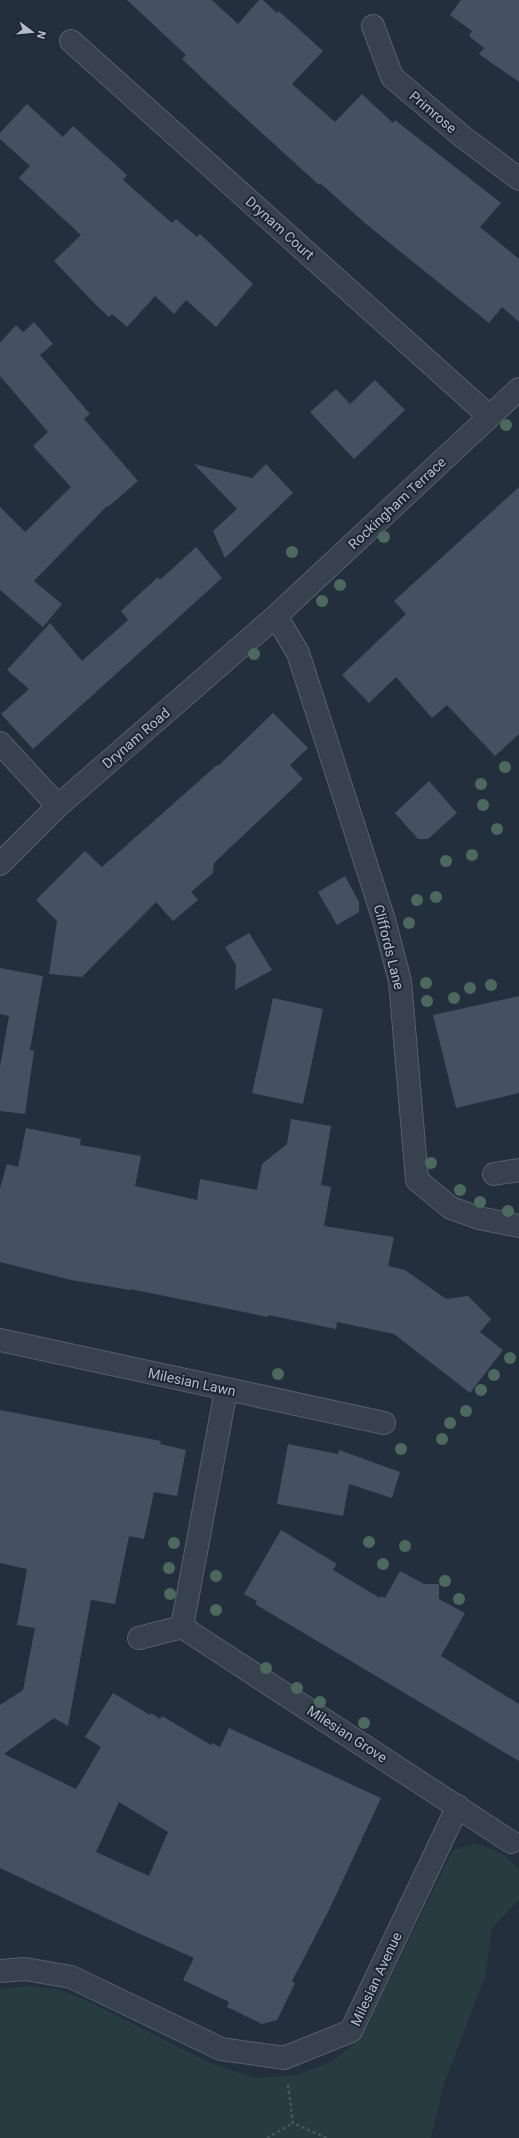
<svg xmlns="http://www.w3.org/2000/svg" width="519" height="2138" font-family="Roboto,sans-serif">
	<style>
		.green { fill: #263c3f }
		.building { fill: #455162; fill-rule: evenodd }
		.lines { fill: none; stroke-linecap: round; stroke-linejoin: round }
		.minor-casing { stroke: #565f6c; stroke-width: 24 }
		.path { stroke: #44595c; stroke-width: 2.5; stroke-dasharray: 3 3; stroke-linecap: butt }
		.minor { stroke: #38414e; stroke-width: 22 }
		.tree { fill: #4b6a5d }
		.labels { text-anchor: middle; stroke-width: 4; stroke-linejoin: round; paint-order: stroke }
		.street-label { font-size: 14px; fill: #b4bcc9; stroke: #1d2633 }
	</style>
	<rect width="100%" height="100%" fill="#242f3e"/>
	<path class="green" d="M473 1844C493 1847 506 1854 519 1870V1900L492 1928 485 1977 444 2084 431 2138H0V1989L29 1986 55 1989 82 1998 210 2063 255 2078 297 2075 333 2061 361 2038 453 1850Z"/>
	<path class="building" d="M127 0H212L238 24 259 0H263L277 13 279 11 323 51 292 84 335 122 362 94 393 123 395 120 501 203 480 227 519 259V322L502 307 489 323 366 224 320 183 319 185 219 94 182 59 186 55Z
		M461 0H519V82L479 54 484 48 469 36 472 31 450 15Z
		M27 104 63 137 73 126 127 175 123 180 172 223 176 219 197 237 200 234 253 284 216 327 186 300 174 314 155 296 127 327 112 314 109 317 96 305 54 261 81 235 19 178 30 166 0 139V133Z
		M34 322 53 344 40 355 90 414 84 419 138 481 108 507 107 506 34 581 62 604 43 627 0 590V507L25 532 71 487 33 446 48 432 0 376V343L16 325 23 332Z
		M375 380 405 410 354 459 310 412 336 389 350 404Z
		M194 464 252 478 266 464 293 493 225 558 213 531 237 509Z
		M519 487V734L495 756 447 705 432 718 396 677 369 703 342 675 406 614 394 601Z
		M196 547 222 578 33 749 1 714 29 689 7 670 50 623 82 661 128 620 121 611 158 577 160 580Z
		M273 713 308 748 290 765 303 779 214 863 213 873 191 892 198 900 173 921 156 902 82 977 49 974 57 921 36 900 85 851 102 867 217 765 218 766Z
		M429 781 457 813 428 839H418L395 813Z
		M345 876 359 902V912L337 925 318 892Z
		M249 933 272 970 235 990 236 965 225 947Z
		M0 968 43 976 30 1050 34 1051 25 1114 0 1111V1067L9 1016 0 1014Z
		M519 996V1093L456 1108 433 1015Z
		M273 998 323 1009 303 1104 252 1093Z
		M291 1119 331 1126 321 1185 331 1187 324 1226 394 1237 388 1266 405 1270 446 1299 468 1296 491 1319 480 1332 503 1350 470 1393 394 1334 337 1322 336 1329 268 1315V1317L130 1289V1290L71 1280 0 1262V1188L7 1164 18 1167 26 1128 81 1139 80 1145 141 1156 135 1186 197 1200 200 1179 257 1190 262 1164 287 1144Z
		M0 1410 161 1441 160 1444 186 1450 177 1496 154 1492 144 1539 129 1536 115 1604 91 1600 68 1726 54 1718 4 1754 76 1789 101 1747 85 1737 113 1693 150 1715 151 1713 160 1719 162 1716 211 1745 212 1743 220 1747 229 1728 381 1798 329 1910 292 1981 295 1983 277 2020 262 2024 227 2007 229 2002 183 1980 194 1958 129 1929 0 1868V1705L23 1690 35 1628 17 1625 27 1569 0 1563ZM119 1802 168 1832 149 1876 96 1852Z
		M288 1444 338 1454 339 1450 400 1472 392 1498 349 1484 343 1516 277 1504Z
		M281 1530 337 1564 333 1570 380 1598 381 1596 385 1598 400 1571 424 1584H439V1599L465 1613 441 1656 519 1704V1761L255 1604 257 1601 244 1594Z"/>
	<g class="lines">
		<g class="minor-casing">
			<path id="minor" d="M373 26 392 77 463 137 519 179
				M71 41 489 416
				M276 616 298 653 384 920 400 981 417 1180 451 1208 479 1218 519 1226
				M0 743 58 806
				M0 864 58 806 276 616 519 389
				M494 1174 519 1170
				M0 1340 384 1423
				M226 1390 182 1627 511 1842
				M139 1638 182 1627
				M0 1971 25 1969 71 1977 221 2049 284 2058 351 2031 458 1806"/>
		</g>
		<path class="path" d="M288 2085 293 2123 327 2138
			M267 2138 293 2123"/>
		<use href="#minor" class="minor"/>
	</g>
	<g class="tree">
		<circle cx="506" cy="425" r="6"/>
		<circle cx="384" cy="537" r="6"/>
		<circle cx="292" cy="552" r="6"/>
		<circle cx="340" cy="585" r="6"/>
		<circle cx="322" cy="601" r="6"/>
		<circle cx="254" cy="654" r="6"/>
		<circle cx="505" cy="767" r="6"/>
		<circle cx="481" cy="784" r="6"/>
		<circle cx="483" cy="805" r="6"/>
		<circle cx="497" cy="829" r="6"/>
		<circle cx="472" cy="855" r="6"/>
		<circle cx="446" cy="861" r="6"/>
		<circle cx="436" cy="897" r="6"/>
		<circle cx="417" cy="900" r="6"/>
		<circle cx="409" cy="923" r="6"/>
		<circle cx="426" cy="983" r="6"/>
		<circle cx="491" cy="985" r="6"/>
		<circle cx="470" cy="988" r="6"/>
		<circle cx="454" cy="998" r="6"/>
		<circle cx="427" cy="1001" r="6"/>
		<circle cx="431" cy="1163" r="6"/>
		<circle cx="460" cy="1190" r="6"/>
		<circle cx="480" cy="1202" r="6"/>
		<circle cx="508" cy="1211" r="6"/>
		<circle cx="510" cy="1358" r="6"/>
		<circle cx="278" cy="1374" r="6"/>
		<circle cx="494" cy="1375" r="6"/>
		<circle cx="481" cy="1390" r="6"/>
		<circle cx="466" cy="1411" r="6"/>
		<circle cx="450" cy="1423" r="6"/>
		<circle cx="442" cy="1439" r="6"/>
		<circle cx="401" cy="1449" r="6"/>
		<circle cx="369" cy="1542" r="6"/>
		<circle cx="174" cy="1543" r="6"/>
		<circle cx="405" cy="1546" r="6"/>
		<circle cx="383" cy="1564" r="6"/>
		<circle cx="169" cy="1568" r="6"/>
		<circle cx="216" cy="1576" r="6"/>
		<circle cx="445" cy="1581" r="6"/>
		<circle cx="170" cy="1594" r="6"/>
		<circle cx="459" cy="1599" r="6"/>
		<circle cx="216" cy="1610" r="6"/>
		<circle cx="266" cy="1668" r="6"/>
		<circle cx="297" cy="1688" r="6"/>
		<circle cx="320" cy="1702" r="6"/>
		<circle cx="364" cy="1723" r="6"/>
	</g>
	<g class="labels">
		<g class="street-label">
			<text transform="translate(433 112) rotate(40)" y="5">Primrose</text>
			<text transform="translate(280 228) rotate(42)" y="5">Drynam Court</text>
			<text transform="translate(397 503) rotate(-43)" y="5">Rockingham Terrace</text>
			<text transform="translate(136 738) rotate(-41)" y="5">Drynam Road</text>
			<text transform="translate(389 947) rotate(76)" y="5">Cliffords Lane</text>
			<text transform="translate(192 1382) rotate(12)" y="5">Milesian Lawn</text>
			<text transform="translate(347 1734) rotate(33)" y="5">Milesian Grove</text>
			<text transform="translate(376 1979) rotate(-65)" y="5">Milesian Avenue</text>
		</g>
	</g>
	<g transform="translate(32 32) rotate(106)" stroke="#1d2633" stroke-width="3" paint-order="stroke">
	<path d="M0-3L7 15L0 10L-7 15Z" fill="#b4bcc9"/>
	<text y="-6" font-size="11" font-weight="bold" text-anchor="middle" fill="#b4bcc9">N</text>
	</g>
</svg>
